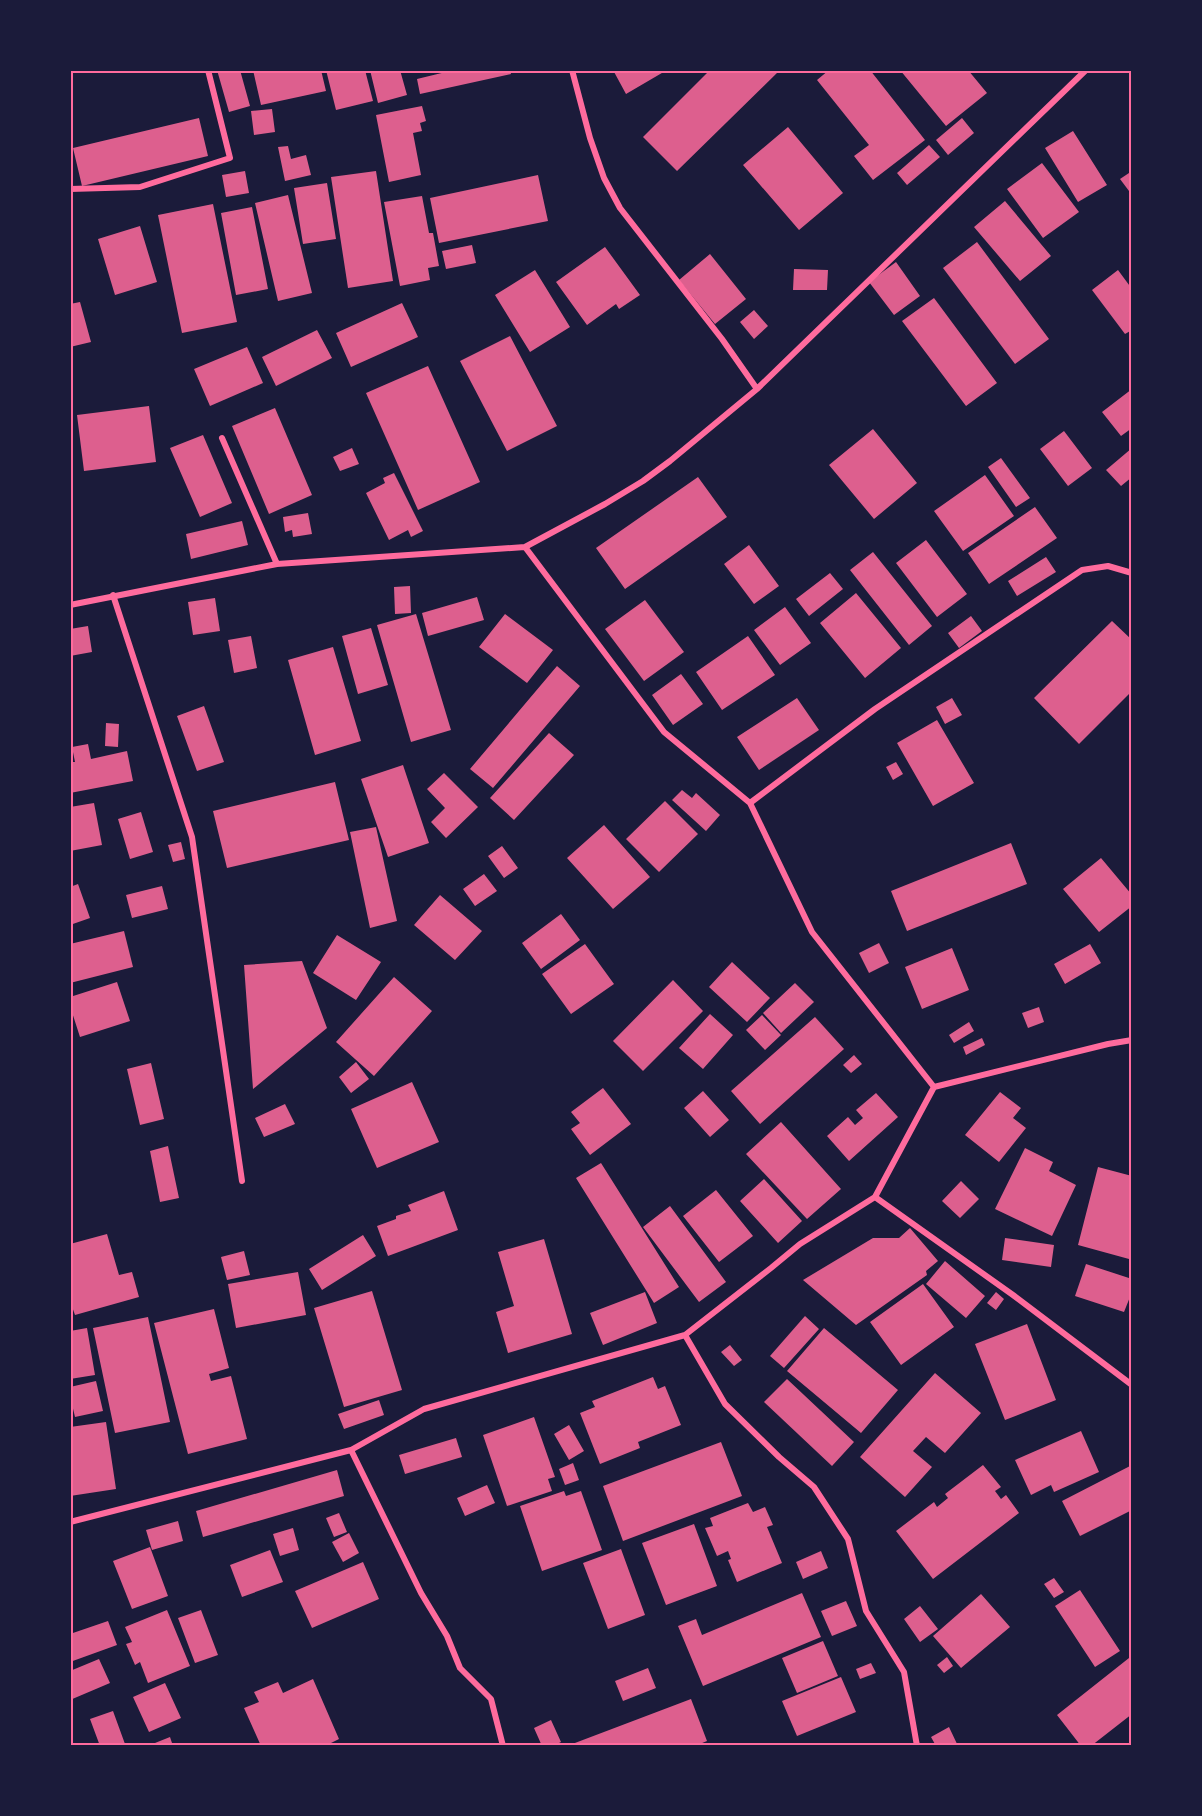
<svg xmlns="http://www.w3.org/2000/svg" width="1202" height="1816" font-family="Arial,sans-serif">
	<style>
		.building { fill: #dd5f8e }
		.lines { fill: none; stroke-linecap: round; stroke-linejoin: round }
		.minor { stroke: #ff6b9d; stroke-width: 6 }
		.neatline { fill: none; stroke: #ff6b9d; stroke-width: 2 }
	</style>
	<rect width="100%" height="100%" fill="#1b1b3a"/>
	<path class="building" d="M217 70H240L250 106 229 112Z
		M253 70H321L326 91 261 105Z
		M326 70H365L373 101 336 110Z
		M370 70H400L407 95 378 103Z
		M454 70H510L511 74 420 94 417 79Z
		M613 70H667L626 94Z
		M710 70H776L778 72 677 171 643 137Z
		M829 70H870L925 140 873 180 854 156 869 145 817 80Z
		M900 70H968L987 93 946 126Z
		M422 106 426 121 420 123 422 131 413 133 421 175 389 182 376 115Z
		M272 109 275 132 254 135 251 111Z
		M199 118 208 156 82 186 73 148Z
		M962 118 974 133 948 155 936 140Z
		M788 127 843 193 799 230 743 165Z
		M1073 131 1107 185 1078 202 1045 148Z
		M929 145 940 157 907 185 897 173Z
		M288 146 291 159 306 155 311 175 285 181 278 147Z
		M1042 163 1079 212 1043 238 1007 189Z
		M245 171 249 193 226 197 222 175Z
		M376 171 393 281 348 288 331 177Z
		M1132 171V195L1120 179Z
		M538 175 548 221 439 243 430 198Z
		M327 183 336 239 303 244 294 188Z
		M288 195 312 293 278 301 255 203Z
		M422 196 429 233H433L439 266 428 268 430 280 400 286 384 202Z
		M1005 201 1051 256 1020 281 974 227Z
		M213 204 237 322 182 333 158 215Z
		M252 207 268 289 236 295 221 213Z
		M140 226 157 282 115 295 98 239Z
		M977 242 1049 339 1015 364 943 268Z
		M472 245 476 263 446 269 442 251Z
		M605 247 640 295 619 309 616 304 587 325 556 282Z
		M710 254 746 299 715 324 679 280Z
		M896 262 920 296 894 315 869 282Z
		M794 269 828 270 827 290H793Z
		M535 270 570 327 530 352 495 295Z
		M1118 270 1132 289V330L1125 334 1092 290Z
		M934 298 997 383 966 406 902 321Z
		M80 302 91 342 70 347V304Z
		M402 303 418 337 351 367 336 333Z
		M754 310 768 326 754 339 740 322Z
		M317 330 332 358 276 386 262 357Z
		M510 336 557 426 507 451 460 361Z
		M247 347 263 383 210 406 194 369Z
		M428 366 480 482 418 510 366 393Z
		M1132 389V428L1121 436 1102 412Z
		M149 406 156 462 84 471 77 415Z
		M275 408 312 495 269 514 232 426Z
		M873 429 917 483 874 519 829 465Z
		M1064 431 1092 468 1068 486 1040 449Z
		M203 435 232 503 200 517 170 448Z
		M352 448 359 464 340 471 333 457Z
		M1132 448V477L1121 486 1106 470Z
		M1001 458 1030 498 1016 507 988 467Z
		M394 473 423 531 411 537 408 530 389 540 366 493 385 483 383 478Z
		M985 475 1014 516 963 551 934 511Z
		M698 477 727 517 625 589 596 548Z
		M1035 507 1057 538 989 584 968 553Z
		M308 513 312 534 293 537 292 530 285 532 283 517Z
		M242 521 248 545 191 559 186 534Z
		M926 540 967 594 937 617 896 563Z
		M749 545 779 586 754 604 724 564Z
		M873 552 932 626 909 645 850 570Z
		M1046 557 1056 572 1017 596 1008 581Z
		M830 573 843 589 809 616 796 599Z
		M410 586 411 613 395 614 394 587Z
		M856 593 901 648 865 678 820 623Z
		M477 597 484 620 428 636 422 613Z
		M215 598 220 631 193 635 188 602Z
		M645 600 684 652 644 681 605 629Z
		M785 607 811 643 780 665 754 630Z
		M416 614 451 730 411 742 377 625Z
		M505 614 553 650 527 683 479 647Z
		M971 616 982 631 959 648 948 633Z
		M1112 621 1132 640V691L1079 744 1034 698Z
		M88 626 92 652 70 656V629Z
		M371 628 388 685 358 694 342 636Z
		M251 636 257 668 234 673 228 640Z
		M748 636 775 675 722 710 696 672Z
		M333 647 361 741 315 755 288 660Z
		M557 666 580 686 493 788 470 769Z
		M681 674 703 704 673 725 652 695Z
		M797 698 819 730 759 770 737 737Z
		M952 698 962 715 945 724 936 707Z
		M204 706 224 762 197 771 177 716Z
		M937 720 974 783 933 806 897 743Z
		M106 723 119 724 118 747 105 746Z
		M549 733 574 755 514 820 490 798Z
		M88 744 91 759 127 751 133 781 70 793V762H75L72 747Z
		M896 762 903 774 893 780 886 767Z
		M403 765 429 843 388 857 361 779Z
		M444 773 478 807 446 838 431 822 445 808 427 789Z
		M335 782 349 840 227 868 213 811Z
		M682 790 692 798 696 793 720 815 706 831 672 800Z
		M665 801 698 834 659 872 626 839Z
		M94 803 102 845 70 851V807Z
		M141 812 153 852 130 859 118 819Z
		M604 825 650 877 613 909 567 858Z
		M376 827 397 921 370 928 350 832Z
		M181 842 185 859 173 862 168 845Z
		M1011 843 1027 884 907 931 891 891Z
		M502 846 518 868 504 878 488 856Z
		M1101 858 1132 895V906L1099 932 1063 889Z
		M484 874 497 891 475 906 463 889Z
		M78 884 90 918 70 925V887Z
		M162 886 168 909 132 918 126 895Z
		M440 895 482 931 455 960 414 925Z
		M561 914 580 940 541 969 522 943Z
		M124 931 133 967 70 983V944Z
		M337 935 381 962 356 1000 313 973Z
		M879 943 889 963 869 973 859 953Z
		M585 944 614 984 571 1014 542 974Z
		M1090 944 1101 963 1065 984 1054 964Z
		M952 948 969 990 922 1009 905 967Z
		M302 961 327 1028 253 1089 244 965Z
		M732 962 770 998 747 1022 709 987Z
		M394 977 432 1011 374 1076 336 1042Z
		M673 980 703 1011 643 1071 613 1041Z
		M117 982 130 1021 80 1037 70 1006V997Z
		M795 983 814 1002 781 1033 763 1013Z
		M1039 1007 1044 1022 1028 1028 1022 1013Z
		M710 1014 733 1035 703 1069 679 1048Z
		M762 1015 781 1035 765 1050 746 1030Z
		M815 1017 844 1049 760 1124 731 1091Z
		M969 1022 974 1031 954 1043 949 1035Z
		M982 1038 985 1045 966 1055 963 1047Z
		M854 1055 862 1064 851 1073 843 1065Z
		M356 1062 369 1079 351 1093 339 1077Z
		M151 1063 164 1119 140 1125 127 1069Z
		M412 1082 439 1142 377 1168 351 1109Z
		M603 1088 631 1124 590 1155 571 1129 580 1123 571 1112Z
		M703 1091 729 1120 710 1137 684 1108Z
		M1000 1092 1021 1108 1013 1118 1026 1128 999 1162 965 1135Z
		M876 1093 898 1117 849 1161 827 1136 848 1117 855 1125 863 1118 856 1110Z
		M285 1104 295 1124 264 1137 255 1118Z
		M781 1122 841 1189 807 1219 746 1154Z
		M168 1146 179 1198 160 1202 150 1151Z
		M1025 1148 1053 1162 1049 1171 1076 1185 1052 1236 995 1209Z
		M601 1163 679 1287 654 1303 576 1178Z
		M1098 1167 1132 1176V1251L1129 1259 1078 1245Z
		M764 1179 802 1221 778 1243 740 1201Z
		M961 1181 979 1199 960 1218 942 1201Z
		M716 1190 753 1236 719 1262 683 1216Z
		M444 1191 458 1230 388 1256 377 1226 396 1219V1216L411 1211 408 1205Z
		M670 1206 726 1282 699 1302 643 1227Z
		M910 1228 938 1261 926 1271 927 1275 856 1325 803 1280 873 1238H899Z
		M107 1234 119 1275 132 1272 139 1297 75 1315 70 1301V1244Z
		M363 1235 376 1256 322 1290 309 1269Z
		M1005 1238 1054 1245 1051 1267 1002 1260Z
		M544 1239 572 1334 508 1353 496 1312 514 1306 498 1252Z
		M244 1251 250 1275 227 1280 221 1257Z
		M945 1261 985 1296 966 1318 926 1284Z
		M1086 1264 1132 1279V1292L1124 1312 1075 1296Z
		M298 1272 306 1315 236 1328 228 1284Z
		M923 1284 954 1327 901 1365 870 1322Z
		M372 1291 402 1390 344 1407 314 1308Z
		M645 1292 657 1323 603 1345 590 1313Z
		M996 1292 1004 1299 996 1310 987 1303Z
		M214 1309 229 1368 209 1374 211 1381 231 1376 247 1439 188 1454 154 1323Z
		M805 1316 819 1329 784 1368 770 1356Z
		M148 1317 170 1422 115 1433 93 1328Z
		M1027 1324 1056 1400 1005 1420 975 1344Z
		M87 1328 95 1375 70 1379V1331Z
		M824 1328 898 1390 861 1433 787 1371Z
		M730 1345 742 1360 734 1366 721 1352Z
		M935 1373 981 1413 945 1453 926 1437 913 1451 932 1467 905 1497 860 1457Z
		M653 1377 658 1389 665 1386 681 1425 638 1442 640 1448 600 1464 580 1413 595 1407 592 1401Z
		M787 1379 854 1442 832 1466 764 1402Z
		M96 1381 103 1411 75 1417 70 1396V1387Z
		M379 1400 384 1415 344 1429 338 1414Z
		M534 1417 555 1477 548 1479 552 1491 507 1506 483 1435Z
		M106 1422 116 1489 70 1496V1427Z
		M569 1425 584 1451 569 1460 554 1434Z
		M1081 1431 1099 1472 1054 1492 1051 1485 1031 1495 1015 1460Z
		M456 1438 462 1457 405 1474 399 1455Z
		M721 1442 742 1496 623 1541 603 1486Z
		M573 1463 579 1480 565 1485 559 1469Z
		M983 1465 1001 1487 995 1491 1001 1499 1006 1495 1019 1513 933 1579 896 1531 934 1502 937 1507 948 1498 945 1494Z
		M1132 1465V1510L1080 1536 1062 1501Z
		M337 1470 344 1496 203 1537 196 1511Z
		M487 1485 495 1503 465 1516 457 1498Z
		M564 1491 566 1496 581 1491 602 1550 542 1571 520 1506Z
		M748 1503 753 1512 765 1507 773 1525 767 1527 782 1563 737 1582 728 1560 731 1559 728 1551 717 1556 705 1528 713 1526 710 1518Z
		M339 1513 347 1532 334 1537 326 1518Z
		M178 1521 183 1541 152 1550 146 1530Z
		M694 1524 717 1586 666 1605 642 1543Z
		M293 1528 299 1550 280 1556 273 1534Z
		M349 1533 359 1553 343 1562 332 1542Z
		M150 1547 168 1596 132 1609 113 1561Z
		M621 1549 645 1615 608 1629 583 1563Z
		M270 1550 283 1582 242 1597 230 1565Z
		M821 1551 828 1568 803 1579 796 1562Z
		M363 1562 379 1599 312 1628 295 1591Z
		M1054 1578 1064 1592 1054 1598 1044 1584Z
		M1080 1590 1120 1651 1095 1667 1055 1606Z
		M802 1593 821 1637 703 1686 678 1626 696 1619 702 1635Z
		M981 1594 1010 1627 961 1668 933 1636Z
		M846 1601 857 1626 832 1636 821 1611Z
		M920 1606 938 1629 920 1642 904 1619Z
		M167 1610 190 1666 148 1683 140 1662 135 1665 126 1644 132 1642 125 1627Z
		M201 1610 218 1655 195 1663 178 1618Z
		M108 1621 117 1645 70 1662V1634Z
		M823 1641 838 1676 797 1693 782 1658Z
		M947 1657 953 1666 944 1673 937 1665Z
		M1129 1658 1132 1661V1714L1091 1746H1081L1057 1715Z
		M99 1659 110 1683 70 1700V1671Z
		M871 1663 876 1673 860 1679 856 1669Z
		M648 1668 656 1688 623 1701 615 1681Z
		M841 1677 856 1712 797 1736 782 1701Z
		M313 1679 339 1739 325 1746H261L244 1708 259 1702 254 1692 278 1682 283 1693Z
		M165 1683 181 1718 149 1732 133 1697Z
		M691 1699 707 1741 695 1746H567Z
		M113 1711 125 1744 100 1746 90 1719Z
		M551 1720 561 1742 553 1746H542L534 1728Z
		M949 1727 958 1746H936L931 1737Z
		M170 1737 173 1746H150V1745Z"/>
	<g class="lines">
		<path class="minor" d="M572 70 590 138 604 178 620 208 722 339 757 389
			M70 189 140 187 230 158 208 70
			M222 438 277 564
			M525 547 664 732 750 803 812 932 934 1087
			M113 595 192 837 242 1181
			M70 605 277 564 525 547 605 504 643 481 670 461 757 389 1086 70
			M750 803 875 709 1082 570 1108 566 1132 573
			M875 1197 1013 1295 1132 1385
			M685 1335 725 1404 779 1457 814 1487 848 1539 866 1611 904 1672 917 1746
			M351 1450 421 1593 447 1636 460 1668 491 1699 503 1746
			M70 1522 351 1450 424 1409 685 1335 771 1268 800 1244 875 1197 934 1087 1108 1044 1132 1040"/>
	</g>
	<rect width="1202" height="1816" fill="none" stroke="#1b1b3a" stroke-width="144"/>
	<rect x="72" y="72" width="1058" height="1672" class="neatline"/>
</svg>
